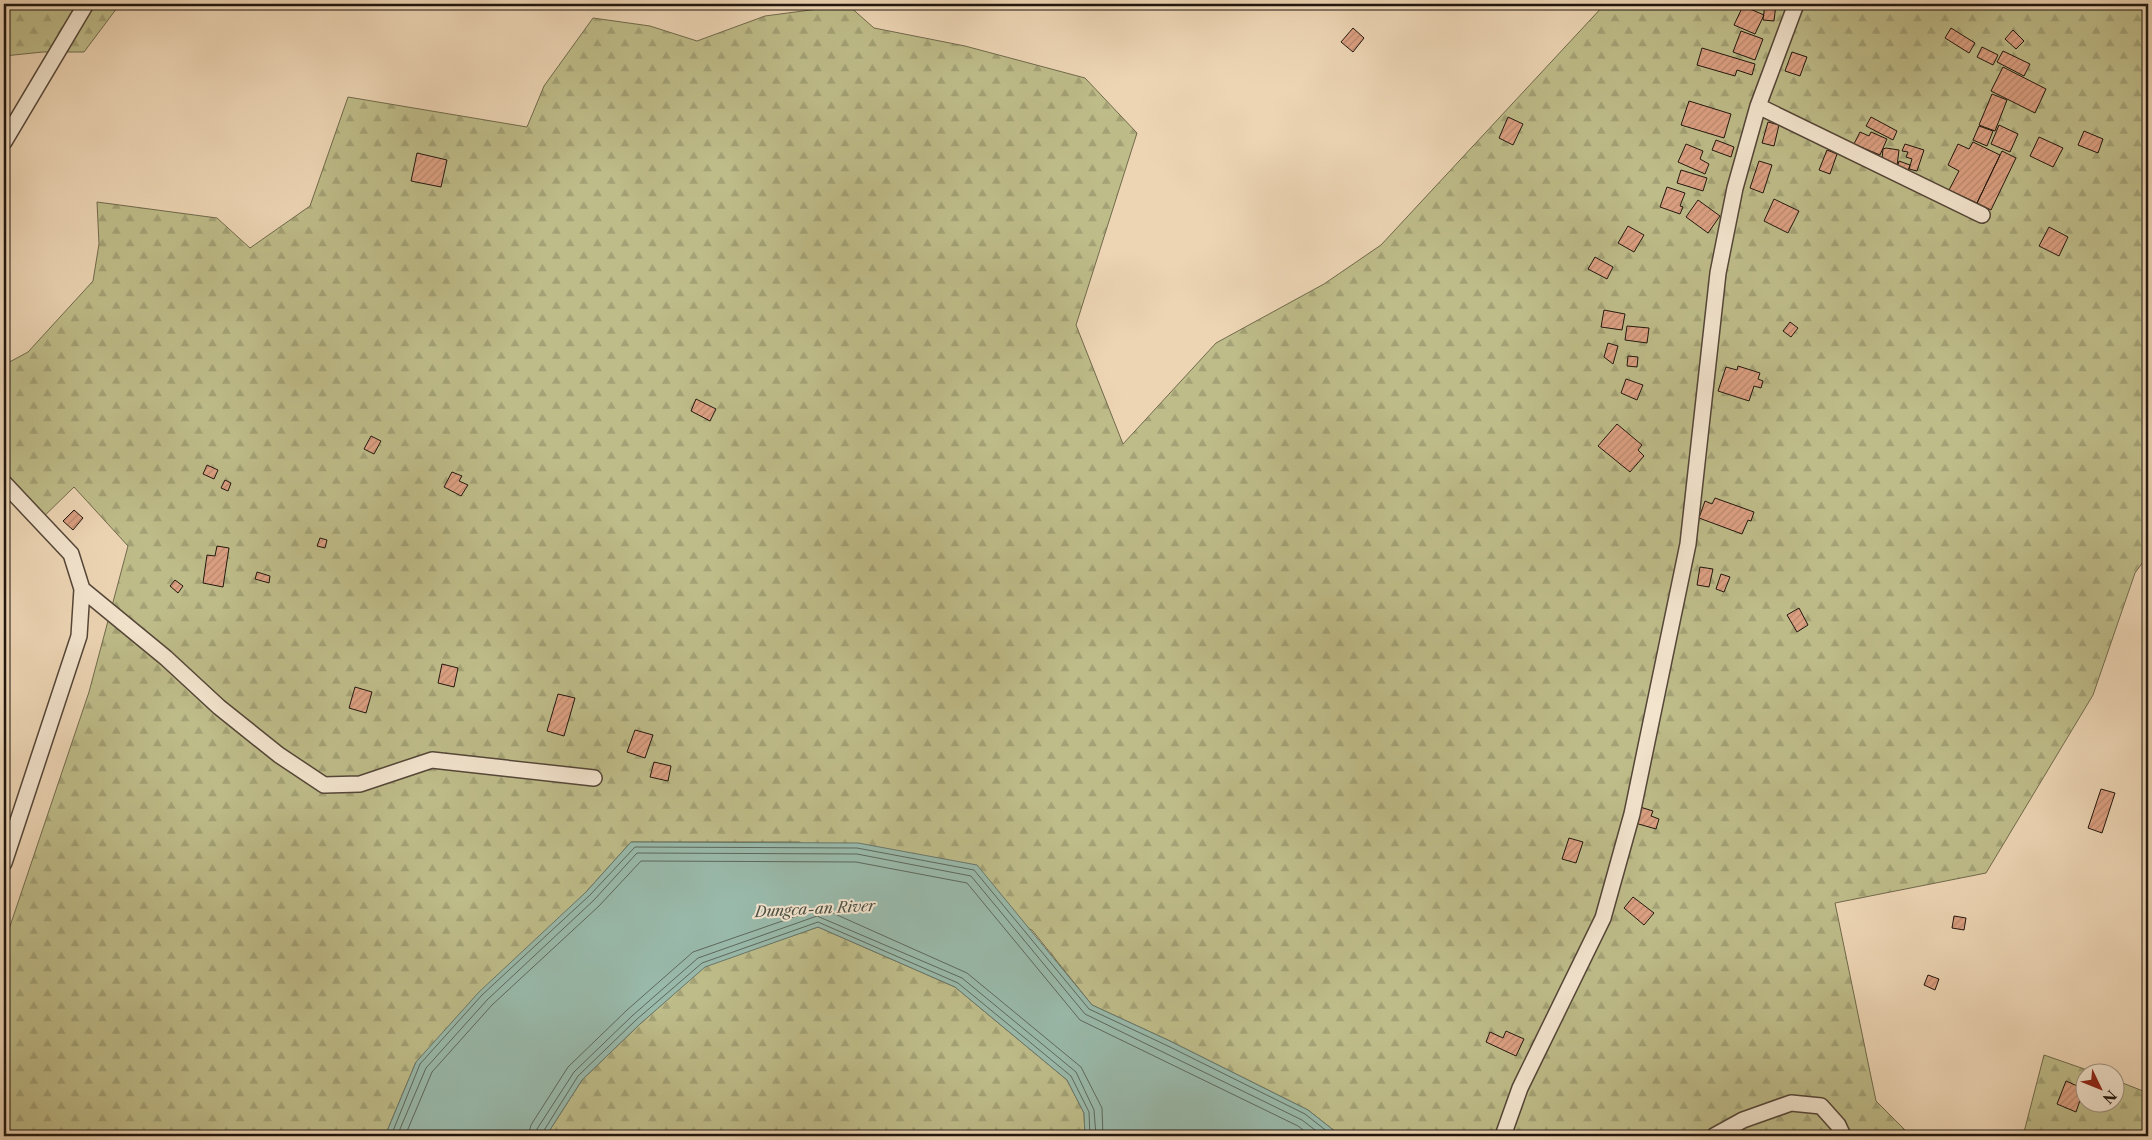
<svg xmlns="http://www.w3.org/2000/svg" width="2152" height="1140" font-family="'Libre Caslon Text',serif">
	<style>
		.forest { fill: url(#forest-firs); stroke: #706a4c }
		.water { fill: #99b9aa; stroke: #69786c }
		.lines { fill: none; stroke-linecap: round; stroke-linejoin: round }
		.shore { stroke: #5d685c; stroke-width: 1 }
		.building { fill: url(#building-hatch); stroke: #21170e }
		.minor-casing { stroke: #544638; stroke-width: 18 }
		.minor { stroke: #f3e4ce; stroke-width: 15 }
		.labels { text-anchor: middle; stroke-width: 4; stroke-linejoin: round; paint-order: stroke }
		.water-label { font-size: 15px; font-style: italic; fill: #4b5045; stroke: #f3e4ce }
	</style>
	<defs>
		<pattern id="forest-firs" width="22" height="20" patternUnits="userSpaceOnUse" patternTransform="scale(1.25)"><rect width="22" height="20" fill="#bebc89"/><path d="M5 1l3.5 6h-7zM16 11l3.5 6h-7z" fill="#a3a175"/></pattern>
		<pattern id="building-hatch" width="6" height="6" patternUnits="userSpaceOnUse" patternTransform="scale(1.25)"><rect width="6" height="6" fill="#dca082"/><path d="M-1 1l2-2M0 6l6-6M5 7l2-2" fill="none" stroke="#bc896f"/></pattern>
	</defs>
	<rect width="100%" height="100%" fill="#edd5b4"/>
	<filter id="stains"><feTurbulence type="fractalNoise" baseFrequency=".004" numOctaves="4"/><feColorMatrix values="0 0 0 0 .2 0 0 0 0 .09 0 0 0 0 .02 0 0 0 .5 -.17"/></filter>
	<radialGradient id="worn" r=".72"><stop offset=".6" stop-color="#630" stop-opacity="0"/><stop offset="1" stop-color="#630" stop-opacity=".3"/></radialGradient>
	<path class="forest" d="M4 4H120L84 52H43L4 56Z
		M1605 4H2148V555L2135 573 2093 695 1986 873 1835 903 1876 1101 1911 1136H1341L1308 1110 1170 1041 1092 1005 1032 930 799 842H631L586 892 416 1062 385 1136H4V944L89 692 128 546 74 487 34 526 4 493V365L28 352 93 281 99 244 97 202 217 218 250 248 310 206 348 97 527 127 544 86 593 18 650 26 697 41 765 16 848 5 874 28 965 46 1085 78 1137 133 1076 325 1123 444 1216 343 1324 284 1381 245Z
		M818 927 955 987 1067 1080 1084 1113 1085 1136H546L582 1080 640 1024 705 966Z
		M2044 1055 2093 1072H2084V1102H2114L2115 1080 2148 1093V1136H2023Z"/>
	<path class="water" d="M631 842 858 843 977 865 1092 1005 1170 1041 1308 1110 1341 1136H1085L1084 1113 1067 1080 955 987 818 927 705 967 640 1024 582 1080 546 1136H385L416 1062 479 992 586 892Z"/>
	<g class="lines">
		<path class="shore" d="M391 1136 420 1064 482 995 590 895 635 847 857 848 974 870 1089 1009 1168 1046 1305 1114 1333 1136
			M397 1136 426 1068 487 1000 594 900 637 853 857 854 971 876 1085 1014 1302 1120 1323 1136
			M405 1136 432 1072 492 1005 599 906 641 861 856 862 967 883 1080 1020 1298 1126 1311 1136
			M528 1136 531 1125 568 1067 627 1010 693 952 817 909 826 910 967 973 1081 1067 1102 1108 1103 1136
			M536 1136 537 1129 574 1072 632 1016 698 958 817 916 962 978 1076 1072 1094 1110 1096 1136
			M542 1136 543 1132 578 1076 636 1020 702 963 818 922 958 983 1071 1076 1089 1112 1090 1136"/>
	</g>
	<path class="building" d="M1765 4H1776L1774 21 1763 20Z
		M1743 6 1764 15 1755 34 1734 25Z
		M1353 28 1364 38 1353 52 1341 42Z
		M1951 28 1975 43 1969 53 1945 38Z
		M2013 30 2024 41 2016 49 2005 39Z
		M1741 31 1763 39 1755 60 1733 52Z
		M1982 47 1998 55 1993 65 1977 57Z
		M1702 48 1755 64 1752 75 1737 70 1735 76 1697 65Z
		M2003 51 2030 64 2024 76 1997 62Z
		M1792 52 1807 57 1800 76 1785 71Z
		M2003 67 2046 89 2035 113 1991 91Z
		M1992 94 2007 100 1995 131 1979 125Z
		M1689 101 1731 114 1724 138 1681 125Z
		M1508 117 1523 124 1513 145 1499 138Z
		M1871 117 1897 131 1893 140 1866 126Z
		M1768 122 1779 125 1774 146 1762 143Z
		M1999 125 2018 134 2010 152 1991 144Z
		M1979 126 1993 131 1987 146 1973 140Z
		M2084 131 2103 139 2098 153 2078 145Z
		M1860 132 1869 136 1871 132 1887 139 1880 155 1854 144Z
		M2039 137 2063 148 2053 167 2030 156Z
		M1716 140 1734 147 1731 157 1712 150Z
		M1973 142 2000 155 1977 203 1949 190 1959 171 1948 165 1958 144 1969 149Z
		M1686 144 1703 151 1700 159 1709 164 1705 174 1678 162Z
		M1905 144 1924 150 1917 171 1909 169 1912 159 1906 157 1908 152 1902 151Z
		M1886 148 1899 150 1897 166 1882 159 1883 149Z
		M1827 150 1837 154 1830 174 1819 170Z
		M2002 151 2016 158 1991 210 1977 203Z
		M417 153 447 160 441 187 411 181Z
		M1759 161 1772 165 1763 193 1750 188Z
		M1899 161 1910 165 1907 174 1896 171Z
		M1681 170 1707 178 1703 191 1677 183Z
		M1667 187 1685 193 1680 206 1683 207 1680 214 1660 207Z
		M1774 199 1799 211 1788 233 1764 221Z
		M1698 200 1720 216 1708 233 1686 217Z
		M1628 226 1644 235 1634 252 1618 243Z
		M2049 227 2068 237 2059 256 2039 246Z
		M1595 257 1613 267 1607 279 1588 269Z
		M1604 310 1625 314 1622 330 1601 327Z
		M1790 322 1798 328 1791 337 1783 331Z
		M1627 326 1649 328 1647 343 1625 340Z
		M1608 343 1618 346 1613 364 1604 357Z
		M1628 356 1638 357 1637 367 1627 366Z
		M1738 366 1760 373 1758 379 1763 381 1761 388 1754 386 1749 401 1718 391 1726 367 1737 370Z
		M1626 379 1643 385 1637 400 1621 393Z
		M696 399 716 409 710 421 691 411Z
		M1617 424 1642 445 1638 450 1644 456 1630 472 1598 446Z
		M371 436 381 441 374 454 364 449Z
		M207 465 218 470 214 479 203 474Z
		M452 472 462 476 459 481 468 485 461 496 444 487Z
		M225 480 231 483 228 491 221 488Z
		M1715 498 1754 512 1751 521 1748 520 1742 534 1699 518 1705 501 1712 504Z
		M74 510 83 518 73 530 63 521Z
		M320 538 327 540 325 548 317 546Z
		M217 546 229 548 223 587 203 583 207 555 215 556Z
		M1700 567 1713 569 1709 587 1697 585Z
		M257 572 270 576 269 583 255 579Z
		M1721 574 1730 577 1724 592 1716 589Z
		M175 580 183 586 178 593 170 586Z
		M1799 608 1808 625 1797 632 1787 615Z
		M442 664 458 668 454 687 438 683Z
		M355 687 372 692 366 713 349 708Z
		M558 694 575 698 564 736 547 731Z
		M635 730 653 735 645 758 627 752Z
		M654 762 671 766 668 781 650 777Z
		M2101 789 2115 793 2102 833 2088 828Z
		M1640 807 1653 811 1651 816 1659 819 1656 829 1635 823Z
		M1569 838 1583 842 1576 863 1562 859Z
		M1633 897 1654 913 1644 925 1624 908Z
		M1954 916 1966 918 1964 930 1952 928Z
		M1928 975 1939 979 1935 990 1924 985Z
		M1506 1031 1524 1039 1516 1056 1486 1042 1490 1032 1503 1038Z
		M2066 1081 2084 1089 2076 1112 2057 1104Z"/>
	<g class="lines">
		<g class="minor-casing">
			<path id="minor" d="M1758 106 1982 215
				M4 142 86 4
				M4 483 71 554 82 589 79 636 4 863
				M82 589 166 658 219 707 279 755 324 785 360 784 432 760 594 778
				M1506 1136 1504 1133 1520 1088 1603 918 1632 814 1688 544 1718 273 1735 188 1758 106 1796 4
				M1714 1136 1743 1120 1791 1103 1821 1106 1838 1125 1843 1136"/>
		</g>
		<use href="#minor" class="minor"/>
	</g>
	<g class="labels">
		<g class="water-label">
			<text transform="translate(815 909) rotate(-3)" y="5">Dungca-an River</text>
		</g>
	</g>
	<rect width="2152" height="1140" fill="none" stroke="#edd5b4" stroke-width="20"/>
	<rect x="5" y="5" width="2142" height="1130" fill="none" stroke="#21170e" stroke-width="2.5"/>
	<rect x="10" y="10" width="2132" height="1120" fill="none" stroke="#21170e"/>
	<g transform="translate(2100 1088) rotate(133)"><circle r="24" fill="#f3e4ce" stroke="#9f9281"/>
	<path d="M0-4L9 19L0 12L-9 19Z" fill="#8f2418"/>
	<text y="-8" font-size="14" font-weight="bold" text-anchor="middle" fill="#21170e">N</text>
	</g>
	<rect width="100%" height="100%" filter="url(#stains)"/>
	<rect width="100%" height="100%" fill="url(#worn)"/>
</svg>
